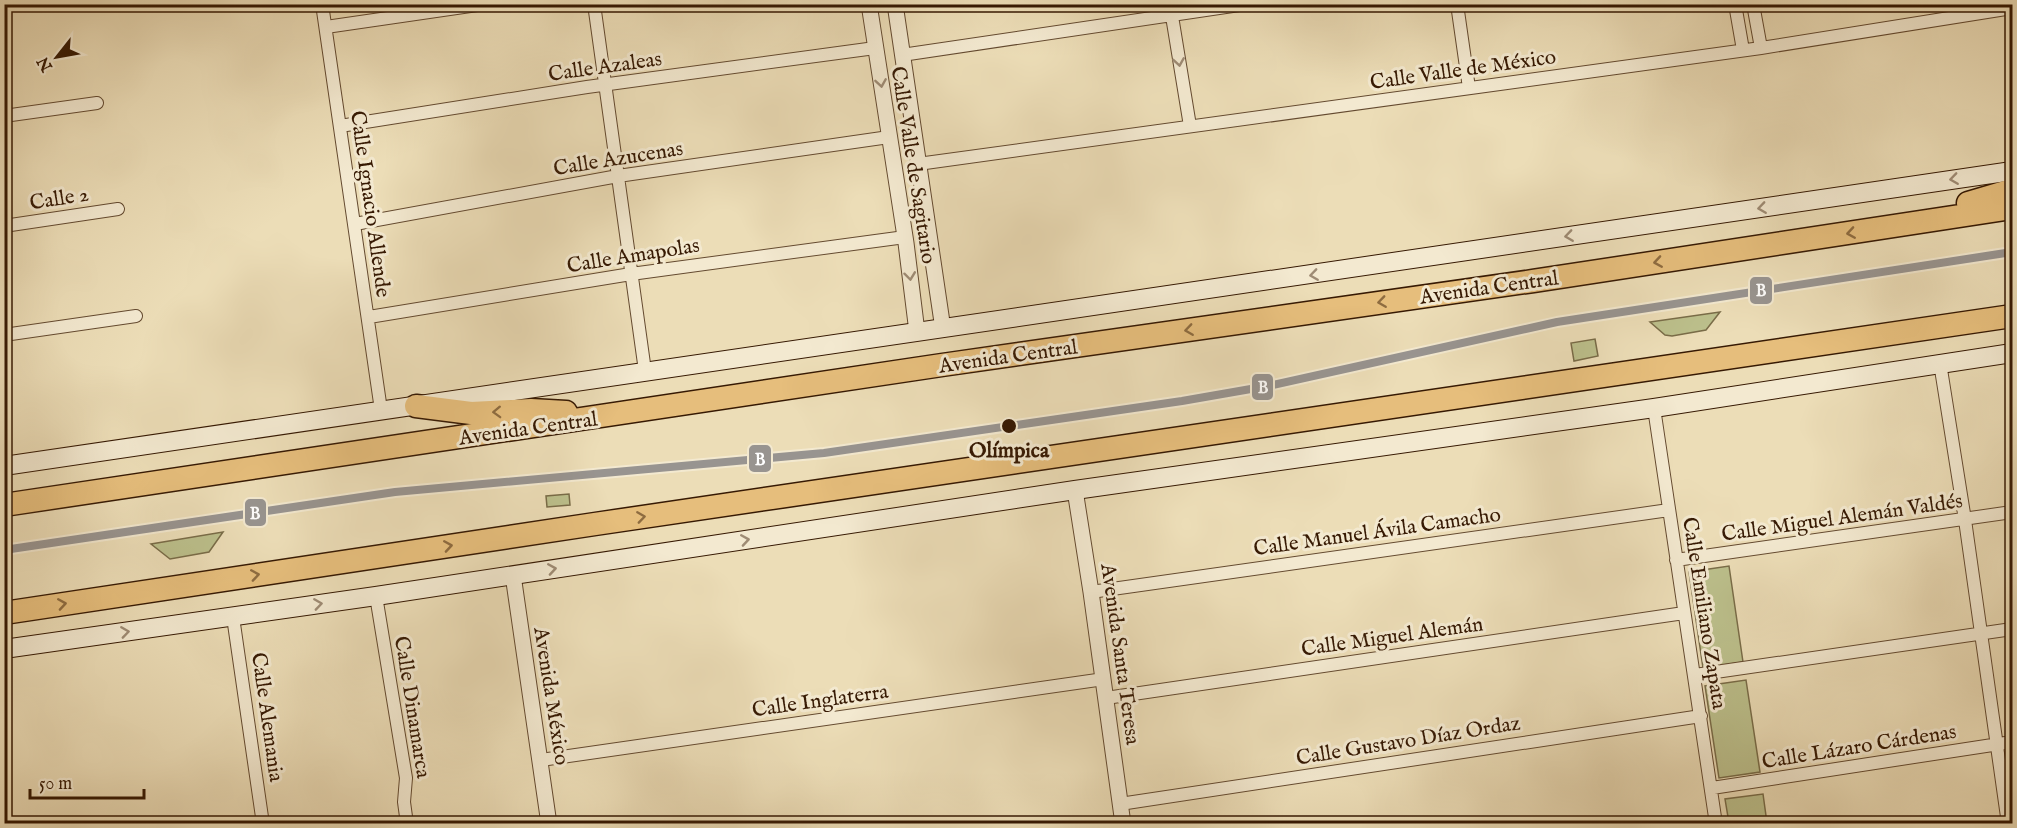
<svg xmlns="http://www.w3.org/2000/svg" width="2017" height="828" font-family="'IM FELL English',serif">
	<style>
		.green { fill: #bcc08c; stroke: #796c48; stroke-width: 1.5 }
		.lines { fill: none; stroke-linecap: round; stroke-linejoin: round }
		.minor-casing { stroke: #644a30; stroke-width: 14 }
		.tertiary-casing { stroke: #644a30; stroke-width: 17 }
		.secondary-casing { stroke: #361903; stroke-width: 20 }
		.motorway-casing { stroke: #361903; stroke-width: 25 }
		.minor { stroke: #f3e9d0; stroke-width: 12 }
		.tertiary { stroke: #f3e9d0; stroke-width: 15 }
		.secondary { stroke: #f3e9d0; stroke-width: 18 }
		.motorway { stroke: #e6be7c; stroke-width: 22 }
		.metro-1-casing { stroke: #f3e9d0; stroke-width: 12 }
		.metro-1 { stroke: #989490; stroke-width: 8 }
		.oneway { stroke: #9e8b74 }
		.oneway2 { stroke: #8e6c40 }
		.stop-dot { fill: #361903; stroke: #f3e9d0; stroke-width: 2 }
		.labels { text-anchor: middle; stroke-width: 6; stroke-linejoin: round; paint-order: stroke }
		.street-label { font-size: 21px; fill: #361903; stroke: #f3e9d0 }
		.stop-label { font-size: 21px; font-weight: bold; fill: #361903; stroke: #f3e9d0 }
		.line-badge { stroke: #f3e9d0; stroke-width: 2 }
		.badge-label { font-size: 16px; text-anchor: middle; font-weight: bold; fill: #fff }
	</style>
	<rect width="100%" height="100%" fill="#ecddb7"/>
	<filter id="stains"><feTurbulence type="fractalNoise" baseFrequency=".00333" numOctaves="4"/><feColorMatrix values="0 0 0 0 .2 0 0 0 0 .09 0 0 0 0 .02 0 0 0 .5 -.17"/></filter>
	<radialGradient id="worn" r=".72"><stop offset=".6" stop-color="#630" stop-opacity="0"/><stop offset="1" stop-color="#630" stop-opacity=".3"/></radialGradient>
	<path class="green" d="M1720 312 1706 330 1672 336 1665 335 1650 322Z
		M1595 339 1598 356 1574 361 1571 343Z
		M569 494 570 505 547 507 546 496Z
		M223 532 209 552 170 559 151 544Z
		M1729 566 1743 662 1703 668 1689 572Z
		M1746 680 1760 772 1719 778 1705 686Z
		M1763 794 1767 823H1729L1725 799Z"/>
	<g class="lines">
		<g class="minor-casing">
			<path id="minor" d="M322 4 381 410
				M594 4 645 371
				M1170 4 1190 126
				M1457 4 1469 88
				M1735 4 1743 50
				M1753 4 1761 48
				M4 6 14 4
				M326 27 484 4
				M902 55 1246 4
				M4 116 97 103
				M340 126 587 87 875 48
				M918 164 1761 48 2012 8
				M355 224 618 176 889 137
				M4 226 118 209
				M369 317 631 274 905 237
				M4 335 136 316
				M1940 363 1965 520 2008 824
				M1654 408 1716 824
				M1676 560 2012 512
				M1091 592 1669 510
				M376 596 406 778 404 802 407 824
				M233 617 263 824
				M1695 675 2012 629
				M1106 698 1684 613
				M541 760 1104 679
				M1712 788 2012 742
				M1120 804 1701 716"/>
		</g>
		<g class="tertiary-casing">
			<path id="tertiary" d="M869 4 906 243 917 332
				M895 4 943 329
				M1075 490 1091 592 1123 824
				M513 575 549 824"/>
		</g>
		<g class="secondary-casing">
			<path id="secondary" d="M4 466 2012 171
				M4 649 376 596 1075 490 1654 408 2012 353"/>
		</g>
		<g class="motorway-casing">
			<path id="motorway" d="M1968 203 2012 190
				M416 406 471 413 531 410 566 412
				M4 505 942 365 1533 281 2012 208
				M4 613 595 524 2012 316"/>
		</g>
		<use href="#minor" class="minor"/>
		<use href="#tertiary" class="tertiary"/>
		<use href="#secondary" class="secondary"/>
		<use href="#motorway" class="motorway"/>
		<g class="metro-1-casing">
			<path id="metro-1" d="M4 550 395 492 824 453 1182 401 1268 386 1557 322 2012 252"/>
		</g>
		<use href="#metro-1" class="metro-1"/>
	</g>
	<defs><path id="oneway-chevron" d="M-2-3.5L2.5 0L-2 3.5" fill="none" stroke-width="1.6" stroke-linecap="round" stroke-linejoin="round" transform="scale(1.5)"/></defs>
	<g class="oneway">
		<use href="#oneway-chevron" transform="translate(1179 62) rotate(81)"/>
		<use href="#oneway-chevron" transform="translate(881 83) rotate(81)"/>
		<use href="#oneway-chevron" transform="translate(1954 179) rotate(172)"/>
		<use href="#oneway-chevron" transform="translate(1762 208) rotate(172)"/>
		<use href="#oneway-chevron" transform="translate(1569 236) rotate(172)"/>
		<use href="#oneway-chevron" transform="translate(1314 275) rotate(172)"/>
		<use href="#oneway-chevron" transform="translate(910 276) rotate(83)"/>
		<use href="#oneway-chevron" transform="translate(745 540) rotate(-9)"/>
		<use href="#oneway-chevron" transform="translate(552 569) rotate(-9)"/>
		<use href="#oneway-chevron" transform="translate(318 604) rotate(-8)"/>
		<use href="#oneway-chevron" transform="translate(125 632) rotate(-8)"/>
	</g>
	<g class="oneway2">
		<use href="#oneway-chevron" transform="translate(1851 233) rotate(171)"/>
		<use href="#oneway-chevron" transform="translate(1658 262) rotate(171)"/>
		<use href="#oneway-chevron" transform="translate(1382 302) rotate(172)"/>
		<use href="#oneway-chevron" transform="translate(1189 330) rotate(172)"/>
		<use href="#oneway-chevron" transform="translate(497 412) rotate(178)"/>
		<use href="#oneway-chevron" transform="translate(641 517) rotate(-8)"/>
		<use href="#oneway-chevron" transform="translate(448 546) rotate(-9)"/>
		<use href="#oneway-chevron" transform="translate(255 575) rotate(-9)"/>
		<use href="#oneway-chevron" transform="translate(62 604) rotate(-9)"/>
	</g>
	<circle class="stop-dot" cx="1009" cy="426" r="8"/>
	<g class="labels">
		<g class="street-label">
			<text transform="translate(605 66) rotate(-8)" y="7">Calle Azaleas</text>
			<text transform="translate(1463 69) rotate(-8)" y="7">Calle Valle de México</text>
			<text transform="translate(618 158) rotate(-9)" y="7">Calle Azucenas</text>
			<text transform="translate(914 165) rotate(81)" y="7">Calle Valle de Sagitario</text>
			<text transform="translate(59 198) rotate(-9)" y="7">Calle 2</text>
			<text transform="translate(371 204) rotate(82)" y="7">Calle Ignacio Allende</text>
			<text transform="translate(633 255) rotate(-9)" y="7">Calle Amapolas</text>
			<text transform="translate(1489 287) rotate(-8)" y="7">Avenida Central</text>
			<text transform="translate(1008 356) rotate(-8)" y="7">Avenida Central</text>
			<text transform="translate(528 428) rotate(-8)" y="7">Avenida Central</text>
			<text transform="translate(1842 517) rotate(-8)" y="7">Calle Miguel Alemán Valdés</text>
			<text transform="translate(1377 531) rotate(-8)" y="7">Calle Manuel Ávila Camacho</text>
			<text transform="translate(1705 613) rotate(81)" y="7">Calle Emiliano Zapata</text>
			<text transform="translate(1392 636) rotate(-8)" y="7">Calle Miguel Alemán</text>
			<text transform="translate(1121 654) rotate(82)" y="7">Avenida Santa Teresa</text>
			<text transform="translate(552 696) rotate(81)" y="7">Avenida México</text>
			<text transform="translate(820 700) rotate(-8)" y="7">Calle Inglaterra</text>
			<text transform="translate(413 707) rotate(81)" y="7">Calle Dinamarca</text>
			<text transform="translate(268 717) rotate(82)" y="7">Calle Alemania</text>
			<text transform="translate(1408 740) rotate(-9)" y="7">Calle Gustavo Díaz Ordaz</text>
			<text transform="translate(1859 746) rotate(-9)" y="7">Calle Lázaro Cárdenas</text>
		</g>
		<g class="stop-label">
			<text x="1009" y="457">Olímpica</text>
		</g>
	</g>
	<g class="line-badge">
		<rect x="1749" y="276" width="24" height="29" rx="6" fill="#989490"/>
		<rect x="1251" y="373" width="23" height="28" rx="6" fill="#989490"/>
		<rect x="748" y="444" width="24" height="29" rx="6" fill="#989490"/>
		<rect x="244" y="498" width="23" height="29" rx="6" fill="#989490"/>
	</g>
	<g class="badge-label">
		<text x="1761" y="296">B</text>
		<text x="1263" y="393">B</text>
		<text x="760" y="465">B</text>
		<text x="255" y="519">B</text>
	</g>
	<rect width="2017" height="828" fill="none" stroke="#ecddb7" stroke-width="24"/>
	<rect x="6" y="6" width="2005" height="816" fill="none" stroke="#361903" stroke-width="3"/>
	<rect x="12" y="12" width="1993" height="804" fill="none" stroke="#361903" stroke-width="1.5"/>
	<g transform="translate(57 57) rotate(239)" stroke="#f3e9d0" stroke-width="4.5" paint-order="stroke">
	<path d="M0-4.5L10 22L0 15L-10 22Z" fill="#361903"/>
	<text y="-9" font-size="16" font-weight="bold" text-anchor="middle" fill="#361903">N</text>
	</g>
	<path d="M30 789v9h114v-9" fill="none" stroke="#361903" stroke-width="3"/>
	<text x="39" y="789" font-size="18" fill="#361903" stroke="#f3e9d0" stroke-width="4.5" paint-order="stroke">50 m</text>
	<rect width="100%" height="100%" filter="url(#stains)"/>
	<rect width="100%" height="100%" fill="url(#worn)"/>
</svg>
